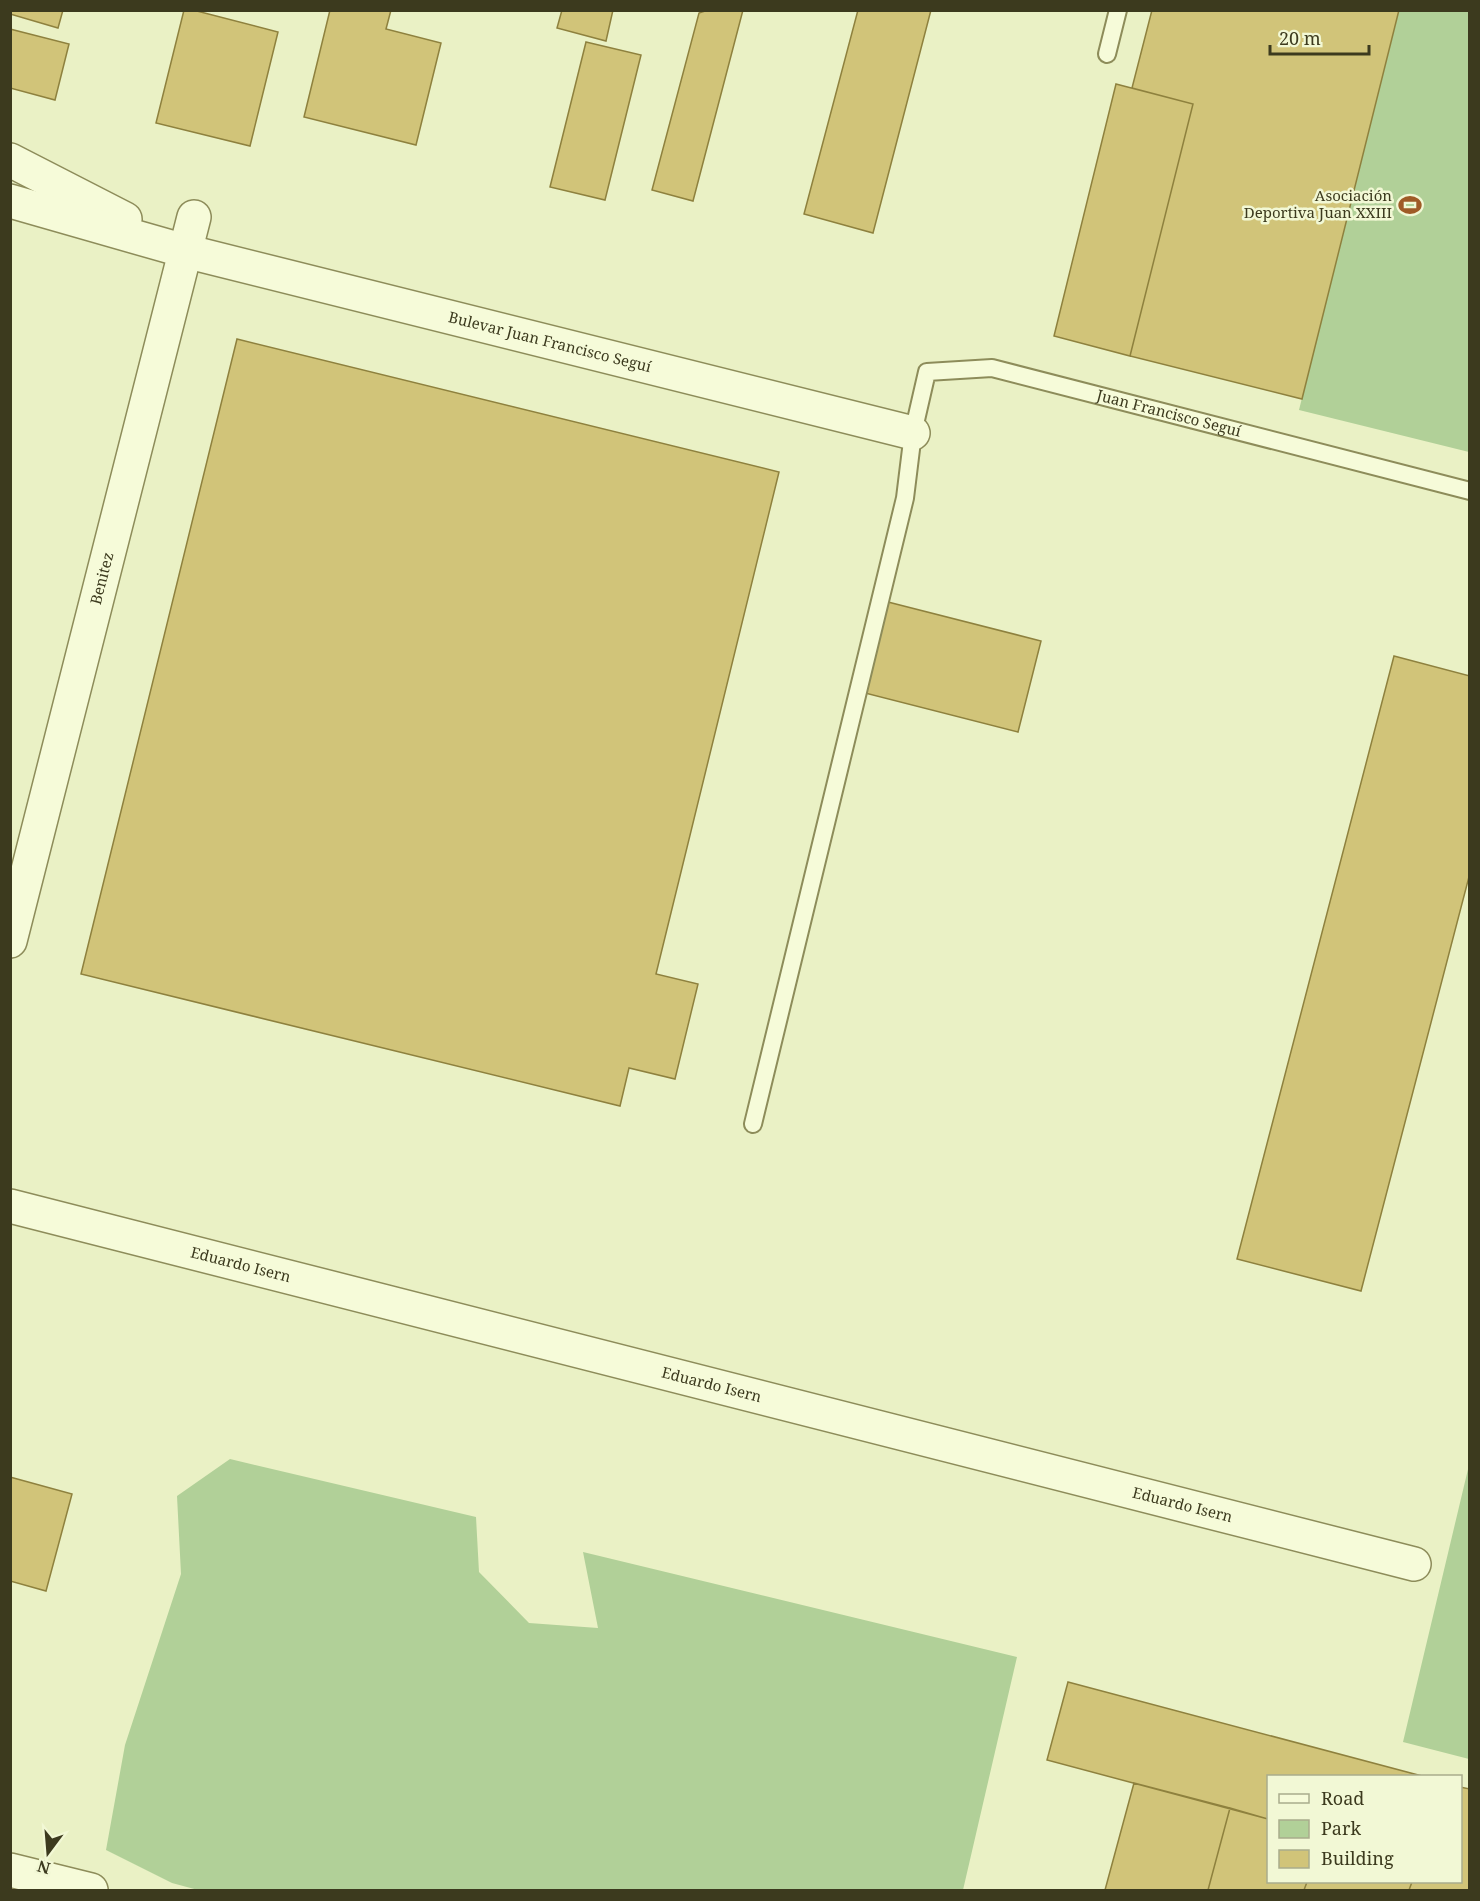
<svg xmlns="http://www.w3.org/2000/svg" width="1480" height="1901" font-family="'Noto Serif',serif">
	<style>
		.green { fill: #b1d098 }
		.building { fill: #d1c479; stroke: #8e813e; stroke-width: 1.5 }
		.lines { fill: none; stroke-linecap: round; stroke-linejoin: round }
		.service-casing { stroke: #8d8c5a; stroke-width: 20 }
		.minor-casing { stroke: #8d8c5a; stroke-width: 36 }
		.service { stroke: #f6fbd9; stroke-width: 16 }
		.minor { stroke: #f6fbd9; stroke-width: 33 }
		.labels { text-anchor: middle; stroke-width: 5; stroke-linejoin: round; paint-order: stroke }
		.poi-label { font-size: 15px; fill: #3c3a1e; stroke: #f2f8d5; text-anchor: end }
		.street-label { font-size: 15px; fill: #3c3a1e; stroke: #f2f8d5 }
	</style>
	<rect width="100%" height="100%" fill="#eaf1c5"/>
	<path class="green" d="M1399 11H1469V452L1299 410Z
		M230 1459 476 1517 479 1572 529 1623 598 1628 583 1552 1017 1657 963 1890H198L172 1883 106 1850 125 1745 181 1574 177 1496Z
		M1469 1465V1759L1403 1742Z"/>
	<path class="building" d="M10 10H63L58 28 10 14Z
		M184 10H193L278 32 250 146 156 123Z
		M330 10H391L386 29 441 43 416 145 304 117Z
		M562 10H613L606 41 557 28Z
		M708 10H743L693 201 652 190 699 13Z
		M858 10H931L873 233 804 214Z
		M1152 10H1399L1302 399 1130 356 1193 104 1132 88Z
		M10 29 69 44 55 100 10 88Z
		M586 42 641 55 605 200 550 187Z
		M1116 84 1193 104 1130 356 1054 336Z
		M237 339 779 472 656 974 698 984 675 1079 629 1068 620 1106 81 974Z
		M888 602 1041 641 1018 732 865 693Z
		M1394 656 1470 676V873L1361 1291 1237 1259Z
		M10 1477 72 1494 46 1591 10 1581Z
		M1068 1682 1422 1776H1268V1819L1047 1760Z
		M1134 1783 1230 1808 1208 1890H1105Z
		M1460 1787 1470 1789V1890H1409L1412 1882H1460Z
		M1230 1808 1268 1819V1882H1307L1304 1890H1208Z
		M1307 1882H1412L1409 1890H1304Z"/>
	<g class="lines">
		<g class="service-casing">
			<g id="service">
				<path d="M1107 54 1118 10"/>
				<path id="s1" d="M753 1124 905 498 913 433 927 372 992 368 1470 491"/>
			</g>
		</g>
		<g class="minor-casing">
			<g id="minor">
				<path d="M10 160 125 219"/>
				<path id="s2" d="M10 201 185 251 913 433"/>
				<path id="s3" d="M10 941 194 217"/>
				<path id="s4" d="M10 1206 1414 1564"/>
				<path d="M10 1870 91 1890"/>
			</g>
		</g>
		<use href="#service" class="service"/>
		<use href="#minor" class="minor"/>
	</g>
	<defs>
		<g id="stadium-bare" transform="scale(1.8)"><path d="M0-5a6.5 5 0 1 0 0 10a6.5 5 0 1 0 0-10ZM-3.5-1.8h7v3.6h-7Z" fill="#9f5b26" stroke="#f2f8d5" stroke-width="2.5" paint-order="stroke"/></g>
	</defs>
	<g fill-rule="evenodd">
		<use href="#stadium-bare" x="1410" y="205"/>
	</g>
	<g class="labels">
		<g class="poi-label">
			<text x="1392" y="201">Asociación<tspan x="1392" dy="17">Deportiva Juan XXIII</tspan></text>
		</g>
		<g class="street-label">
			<text dy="5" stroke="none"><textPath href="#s2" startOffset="558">Bulevar Juan Francisco Seguí</textPath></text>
			<text dy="5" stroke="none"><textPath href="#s1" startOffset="1020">Juan Francisco Seguí</textPath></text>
			<text dy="5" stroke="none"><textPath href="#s3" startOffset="374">Benitez</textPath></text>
			<text dy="5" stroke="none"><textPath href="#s4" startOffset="238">Eduardo Isern</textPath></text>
			<text dy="5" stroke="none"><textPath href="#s4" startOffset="724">Eduardo Isern</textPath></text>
			<text dy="5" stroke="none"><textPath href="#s4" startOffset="1210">Eduardo Isern</textPath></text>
		</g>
	</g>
	<rect width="1480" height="1901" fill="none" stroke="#3c3a1e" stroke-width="24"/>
	<rect x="1267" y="1775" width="195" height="108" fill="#f2f8d5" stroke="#a9ac8c" stroke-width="1.5"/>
	<rect x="1279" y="1794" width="30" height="9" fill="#f6fbd9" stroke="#a9ac8c" stroke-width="1.5"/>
	<text x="1321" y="1805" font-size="18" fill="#3c3a1e">Road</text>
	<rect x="1279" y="1820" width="30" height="18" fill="#b1d098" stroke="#a9ac8c" stroke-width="1.5"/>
	<text x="1321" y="1835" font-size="18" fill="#3c3a1e">Park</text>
	<rect x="1279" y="1850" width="30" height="18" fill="#d1c479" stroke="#a9ac8c" stroke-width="1.5"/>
	<text x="1321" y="1865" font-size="18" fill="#3c3a1e">Building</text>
	<g transform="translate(48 1853) rotate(196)" stroke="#f2f8d5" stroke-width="4.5" paint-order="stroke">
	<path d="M0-4.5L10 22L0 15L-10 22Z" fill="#3c3a1e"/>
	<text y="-9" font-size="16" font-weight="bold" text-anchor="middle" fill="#3c3a1e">N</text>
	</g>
	<path d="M1270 45v9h99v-9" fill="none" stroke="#3c3a1e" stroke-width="3"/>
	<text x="1279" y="45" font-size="18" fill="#3c3a1e" stroke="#f2f8d5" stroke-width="4.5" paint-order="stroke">20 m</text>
</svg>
